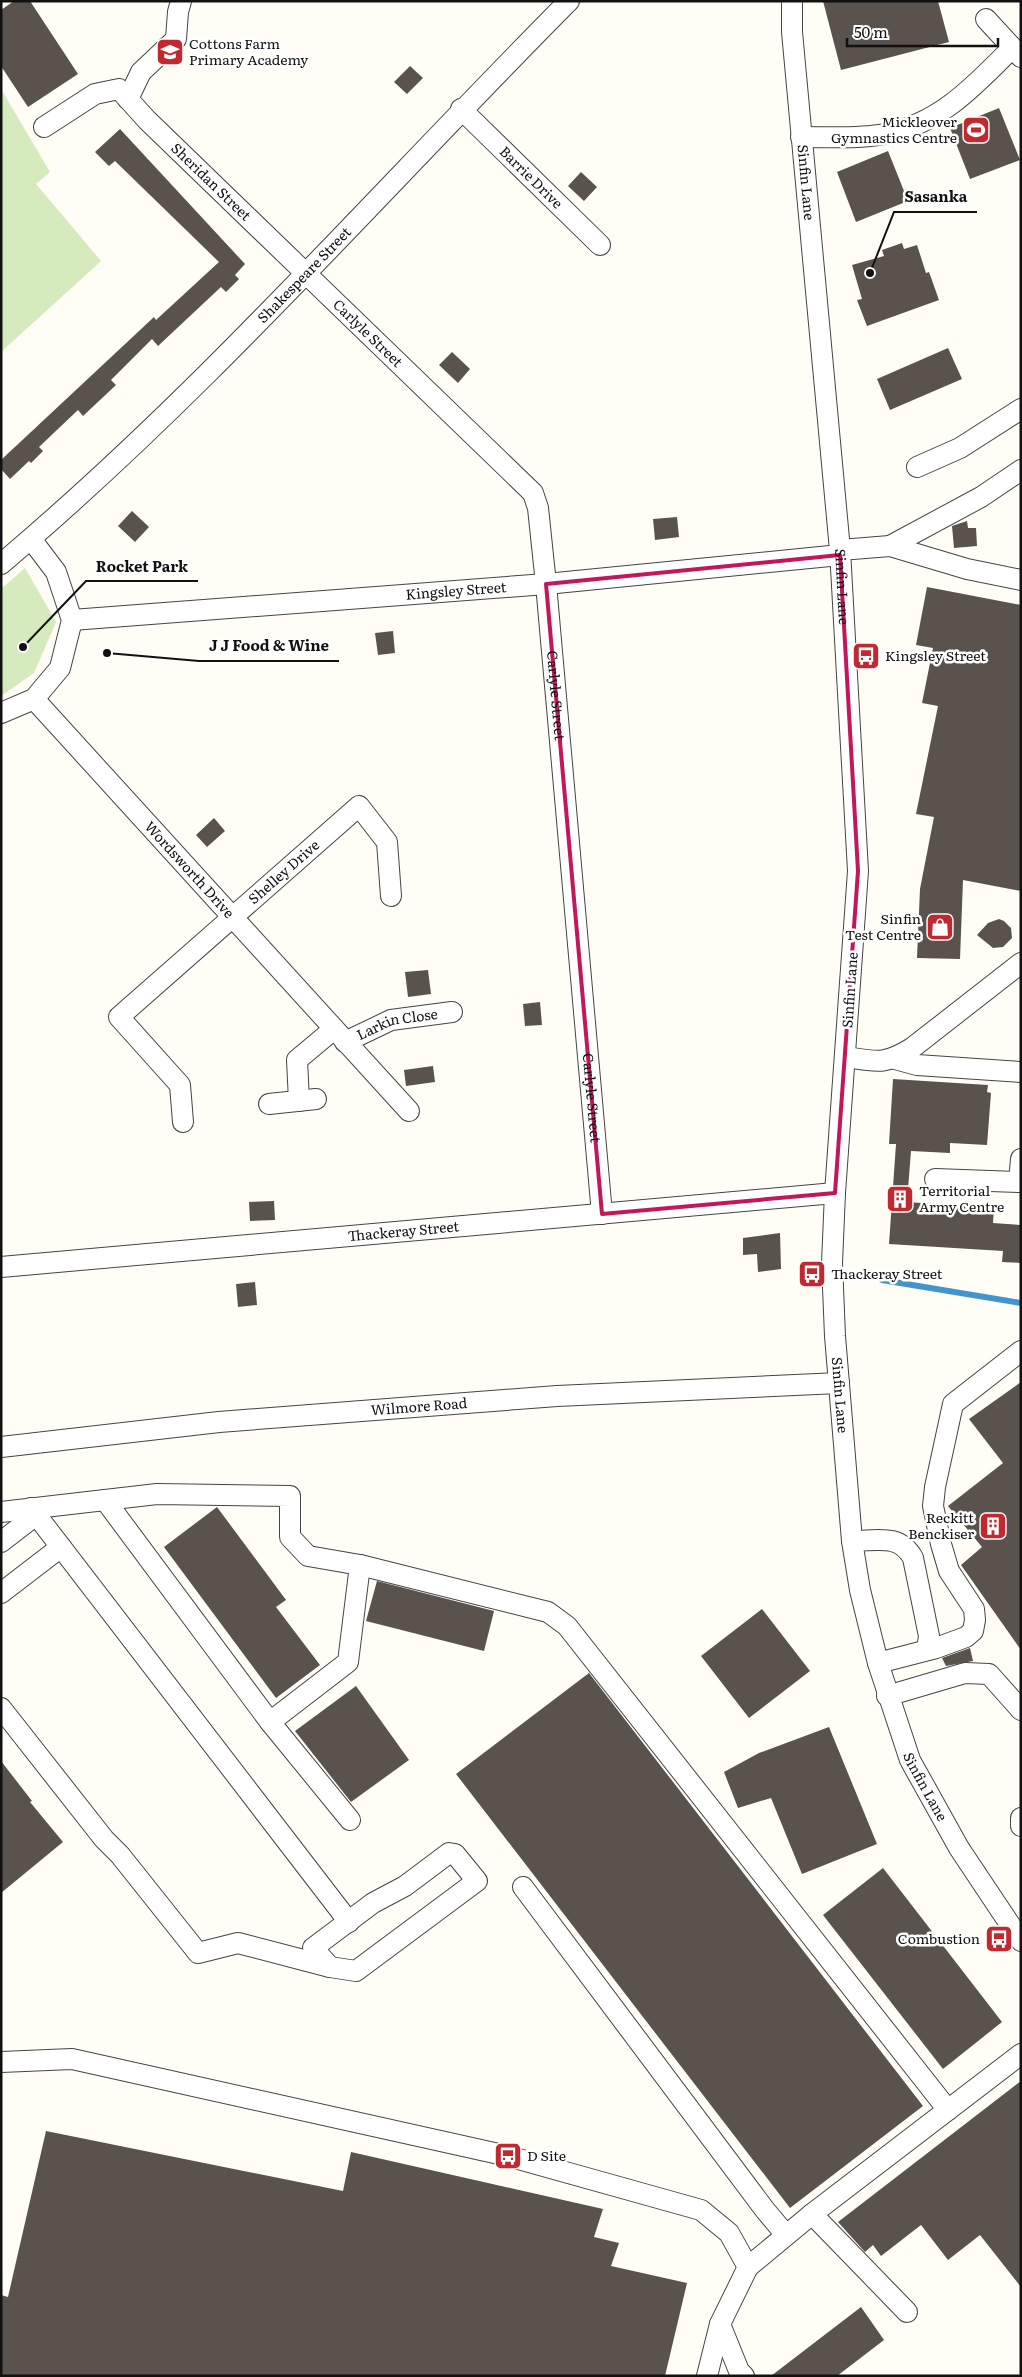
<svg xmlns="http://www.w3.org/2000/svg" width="1022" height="2377" font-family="Literata,serif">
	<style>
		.green { fill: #d5eabd }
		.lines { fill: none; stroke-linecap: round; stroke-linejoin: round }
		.stream { stroke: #4195cd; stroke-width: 6 }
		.building { fill: #5a524d }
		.minor-casing { stroke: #444; stroke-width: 22 }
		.minor { stroke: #fff; stroke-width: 20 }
		.marked { fill: none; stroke: #c2185b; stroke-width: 4; stroke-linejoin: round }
		.labels { text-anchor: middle; stroke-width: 5; stroke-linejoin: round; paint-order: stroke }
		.poi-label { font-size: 14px; fill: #111; stroke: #fff; text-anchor: start }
		.street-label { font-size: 14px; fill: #111; stroke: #fff }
		.leader { fill: none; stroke: #111; stroke-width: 2 }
		.callout-dot { fill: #111; stroke: #fff; stroke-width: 2 }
		.callout-label { font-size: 15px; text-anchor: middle; font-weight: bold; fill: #111; stroke: #fff; stroke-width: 5; stroke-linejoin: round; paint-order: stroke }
	</style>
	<rect width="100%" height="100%" fill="#fffdf5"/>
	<path class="green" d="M1 89 50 172 36 184 101 261 1 352Z
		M25 568 56 622 34 673 1 696V589Z"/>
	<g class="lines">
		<path class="stream" d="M882 1280 1021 1303"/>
	</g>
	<path class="building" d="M14 1H30L78 74 28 107 1 66V10Z
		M823 1H938L949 42 841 70Z
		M410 66 423 78 407 94 394 82Z
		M999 108 1020 160 970 179 950 128Z
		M120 129 245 264 235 275 239 279 226 292 221 287 158 346 152 339 111 380 116 385 83 416 78 410 39 447 43 451 31 463 29 461 10 479 1 469V460L154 317 156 320 219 262 115 161 109 166 95 152Z
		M888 151 908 201 856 222 837 172Z
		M581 172 597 187 584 201 568 186Z
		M902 243 904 249 917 245 926 273 929 272 939 300 867 326 857 300 862 299 852 265 884 256 882 250Z
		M948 348 962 379 890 410 877 379Z
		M452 352 470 369 458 383 439 365Z
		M132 511 149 527 135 542 118 526Z
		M677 517 679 537 655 540 653 519Z
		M967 521 968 528H976L977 546 954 548 952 526Z
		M927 587 1021 605V891L963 880 960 959 917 958 920 889 934 817 916 814 938 706 922 703 933 648 916 645Z
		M393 631 395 653 378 655 375 633Z
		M214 818 225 831 207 847 196 835Z
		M999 919 1004 921 1011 928 1012 938 1003 947 993 948 977 935 988 923Z
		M428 970 431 994 408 997 405 972Z
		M540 1002 542 1025 525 1026 523 1004Z
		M433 1066 435 1082 406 1086 404 1070Z
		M893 1079 988 1085 987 1092 991 1093 987 1145 950 1143V1153L911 1151 907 1202 994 1208 993 1223 1021 1225V1263L1002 1262 1003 1251 889 1244 896 1144H889Z
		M274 1201 275 1220 250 1221 249 1202Z
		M780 1233 781 1269 758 1272 757 1254 743 1255V1238Z
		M255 1282 257 1305 238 1307 236 1284Z
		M1021 1382V1650L961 1565 982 1547 948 1506 1003 1463 969 1419Z
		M217 1507 286 1600 276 1607 320 1665 276 1698 164 1547Z
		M377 1581 494 1611 484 1651 366 1621Z
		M762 1609 810 1671 749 1718 701 1656Z
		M970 1648 973 1661 946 1666 942 1658Z
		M589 1673 923 2106 790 2208 456 1774Z
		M356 1686 409 1760 351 1802 295 1731Z
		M829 1727 877 1844 802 1874 771 1798 738 1808 724 1772 759 1753Z
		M1 1761 32 1801 30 1802 63 1842 1 1893Z
		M883 1868 1002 2022 943 2069 823 1915Z
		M1021 2081V2287L980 2235 948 2260 921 2225 881 2256 873 2245 865 2252 838 2222Z
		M46 2131 343 2191 351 2152 603 2209 594 2237 619 2243 611 2266 687 2283 665 2376H1V2295L8 2297Z
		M861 2307 884 2340 837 2376H771Z"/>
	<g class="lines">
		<g class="minor-casing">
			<g id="minor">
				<path id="s1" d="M792 1V32L840 550 858 871 835 1193 832 1263 835 1336 852 1541 860 1590 878 1663 910 1760 959 1848 1021 1941"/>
				<path d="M986 19 1021 57"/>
				<path d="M128 99 141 72 176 39 178 12 181 1"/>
				<path id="s2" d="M461 109 600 245"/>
				<path id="s3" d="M44 127 95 94 119 89 147 120 533 493 538 508 546 584 602 1214"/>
				<path d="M801 137C829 137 858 139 885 134 940 124 975 85 1012 48"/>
				<path d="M917 467 960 448 1021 409"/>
				<path d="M890 546 981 497 1021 470"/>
				<path d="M840 550 890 546 967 569 1021 580"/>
				<path id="s4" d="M1 564C205 392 381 190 569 1"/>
				<path id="s5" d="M72 620 546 584 840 555"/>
				<path id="s6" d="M34 699 409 1111"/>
				<path d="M1 713 34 699 60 668 72 620 56 572 31 539"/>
				<path id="s7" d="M345 1042 391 1020 452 1012"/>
				<path d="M846 1057C878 1062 884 1065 912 1048L1021 963"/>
				<path d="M895 1059 917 1065 1021 1072"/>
				<path d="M299 1101 297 1060 334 1029"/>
				<path d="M269 1104 316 1099"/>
				<path id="s8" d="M183 1122 180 1085 119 1017 359 806 387 842 391 896"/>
				<path d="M935 1179 1019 1182 1021 1159"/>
				<path id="s9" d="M1 1267 835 1193"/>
				<path id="s10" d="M1 1447 219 1422 557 1396 839 1383"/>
				<path d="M105 1500 270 1722 350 1820"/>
				<path d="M31 1508 349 1922"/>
				<path d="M1 1512 157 1494 290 1496V1537L308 1556 360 1565 548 1612 567 1626 948 2110"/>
				<path d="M852 1541C877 1541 899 1533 913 1558L929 1636 927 1650"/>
				<path d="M1 1542 36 1515"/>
				<path d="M1 1593 61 1547"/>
				<path d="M878 1663 936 1648 966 1637 973 1631 975 1620 974 1609 949 1571 941 1544 933 1506 935 1487 953 1404 1021 1351"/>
				<path d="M887 1696 965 1673 989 1674 1021 1710"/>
				<path d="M1 1708 104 1839 120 1855 198 1953 238 1943 330 1967"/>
				<path d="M270 1722 348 1662 360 1565"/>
				<path d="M1021 1818V1826"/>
				<path d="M449 1853 455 1854 477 1881 356 1971 330 1967 313 1948 373 1903 405 1886Z"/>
				<path d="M523 1887 765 2210 786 2235"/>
				<path d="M1 2062 72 2059 508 2156 701 2210 729 2233 748 2267 812 2214 1021 2054"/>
				<path d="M812 2214 907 2312"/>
				<path d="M720 2324 739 2371 744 2376"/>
				<path d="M707 2376 720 2324 748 2267"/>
			</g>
		</g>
		<use href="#minor" class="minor"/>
	</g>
	<path class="marked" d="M840 555 858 871 835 1193 602 1214 546 584Z"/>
	<defs>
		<g id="school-square" transform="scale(1.4375)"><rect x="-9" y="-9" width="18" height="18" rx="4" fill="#c1282f" stroke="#fff"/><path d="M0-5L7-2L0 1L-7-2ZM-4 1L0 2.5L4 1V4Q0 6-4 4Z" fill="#fff"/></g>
		<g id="stadium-square" transform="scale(1.4375)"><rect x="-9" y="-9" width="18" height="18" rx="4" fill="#c1282f" stroke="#fff"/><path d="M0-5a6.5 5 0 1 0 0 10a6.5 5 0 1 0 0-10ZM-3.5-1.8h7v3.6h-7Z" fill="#fff"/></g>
		<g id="bus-square" transform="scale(1.4375)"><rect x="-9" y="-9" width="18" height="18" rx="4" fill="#c1282f" stroke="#fff"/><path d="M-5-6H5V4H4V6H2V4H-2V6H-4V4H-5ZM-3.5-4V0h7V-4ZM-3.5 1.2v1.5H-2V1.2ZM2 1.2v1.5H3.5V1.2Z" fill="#fff"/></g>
		<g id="shop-square" transform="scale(1.4375)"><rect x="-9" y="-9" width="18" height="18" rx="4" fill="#c1282f" stroke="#fff"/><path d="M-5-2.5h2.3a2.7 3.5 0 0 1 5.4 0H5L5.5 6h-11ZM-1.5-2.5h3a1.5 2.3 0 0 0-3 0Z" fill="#fff"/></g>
		<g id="building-square" transform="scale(1.4375)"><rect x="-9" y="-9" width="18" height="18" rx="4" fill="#c1282f" stroke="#fff"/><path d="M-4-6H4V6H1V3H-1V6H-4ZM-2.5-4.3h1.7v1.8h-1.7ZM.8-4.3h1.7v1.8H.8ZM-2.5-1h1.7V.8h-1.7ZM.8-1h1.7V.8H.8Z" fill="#fff"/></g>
	</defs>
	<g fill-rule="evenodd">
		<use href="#school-square" x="170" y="52"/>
		<use href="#stadium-square" x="976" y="130"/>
		<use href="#bus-square" x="866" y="656"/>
		<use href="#shop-square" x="940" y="927"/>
		<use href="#building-square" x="900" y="1199"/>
		<use href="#bus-square" x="812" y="1274"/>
		<use href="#building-square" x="993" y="1526"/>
		<use href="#bus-square" x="999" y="1939"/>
		<use href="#bus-square" x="508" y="2156"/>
	</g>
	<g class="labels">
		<g class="poi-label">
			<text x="189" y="49">Cottons Farm<tspan x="189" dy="16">Primary Academy</tspan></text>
			<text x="957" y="127" text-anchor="end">Mickleover<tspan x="957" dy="16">Gymnastics Centre</tspan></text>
			<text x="885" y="661">Kingsley Street</text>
			<text x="921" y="924" text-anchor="end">Sinfin<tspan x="921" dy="16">Test Centre</tspan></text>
			<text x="919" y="1196">Territorial<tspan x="919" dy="16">Army Centre</tspan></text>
			<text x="831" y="1279">Thackeray Street</text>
			<text x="974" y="1523" text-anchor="end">Reckitt<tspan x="974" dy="16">Benckiser</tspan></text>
			<text x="980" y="1944" text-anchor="end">Combustion</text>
			<text x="527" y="2161">D Site</text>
		</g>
		<g class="street-label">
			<text dy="5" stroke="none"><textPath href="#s2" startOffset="98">Barrie Drive</textPath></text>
			<text dy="5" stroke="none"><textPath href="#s3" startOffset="216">Sheridan Street</textPath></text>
			<text dy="5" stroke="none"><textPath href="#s1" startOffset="182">Sinfin Lane</textPath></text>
			<text dy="5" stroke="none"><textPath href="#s4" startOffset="419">Shakespeare Street</textPath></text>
			<text dy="5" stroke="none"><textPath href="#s3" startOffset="434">Carlyle Street</textPath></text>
			<text dy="5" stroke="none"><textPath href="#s1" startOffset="588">Sinfin Lane</textPath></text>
			<text dy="5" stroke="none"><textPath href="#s5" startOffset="385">Kingsley Street</textPath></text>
			<text dy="5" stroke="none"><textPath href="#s3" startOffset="868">Carlyle Street</textPath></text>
			<text dy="5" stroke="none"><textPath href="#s6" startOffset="231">Wordsworth Drive</textPath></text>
			<text dy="5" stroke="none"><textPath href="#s8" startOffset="348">Shelley Drive</textPath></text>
			<text transform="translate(850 990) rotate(-86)" y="5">Sinfin Lane</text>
			<text dy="5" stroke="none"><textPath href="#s7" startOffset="56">Larkin Close</textPath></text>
			<text dy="5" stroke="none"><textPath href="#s3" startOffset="1272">Carlyle Street</textPath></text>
			<text dy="5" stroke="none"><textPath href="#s9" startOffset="404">Thackeray Street</textPath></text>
			<text dy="5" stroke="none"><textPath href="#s1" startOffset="1398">Sinfin Lane</textPath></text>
			<text dy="5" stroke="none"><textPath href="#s10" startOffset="420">Wilmore Road</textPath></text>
			<text dy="5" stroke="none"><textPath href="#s1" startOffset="1802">Sinfin Lane</textPath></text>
		</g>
	</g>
	<path class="leader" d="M870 273L894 212H977M23 647L86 581H198M107 653L199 661H339"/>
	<g class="callout-dot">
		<circle cx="870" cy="273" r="5"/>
		<circle cx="23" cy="647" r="5"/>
		<circle cx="107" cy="653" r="5"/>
	</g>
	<g class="callout-label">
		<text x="936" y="202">Sasanka</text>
		<text x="142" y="572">Rocket Park</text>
		<text x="269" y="651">J J Food &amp; Wine</text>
	</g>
	<rect width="1022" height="2377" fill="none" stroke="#111111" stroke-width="5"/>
	<path d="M847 38v8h151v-8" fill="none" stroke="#111111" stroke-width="2.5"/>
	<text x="854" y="38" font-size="15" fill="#111111" stroke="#ffffff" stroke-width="4" paint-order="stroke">50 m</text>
</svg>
